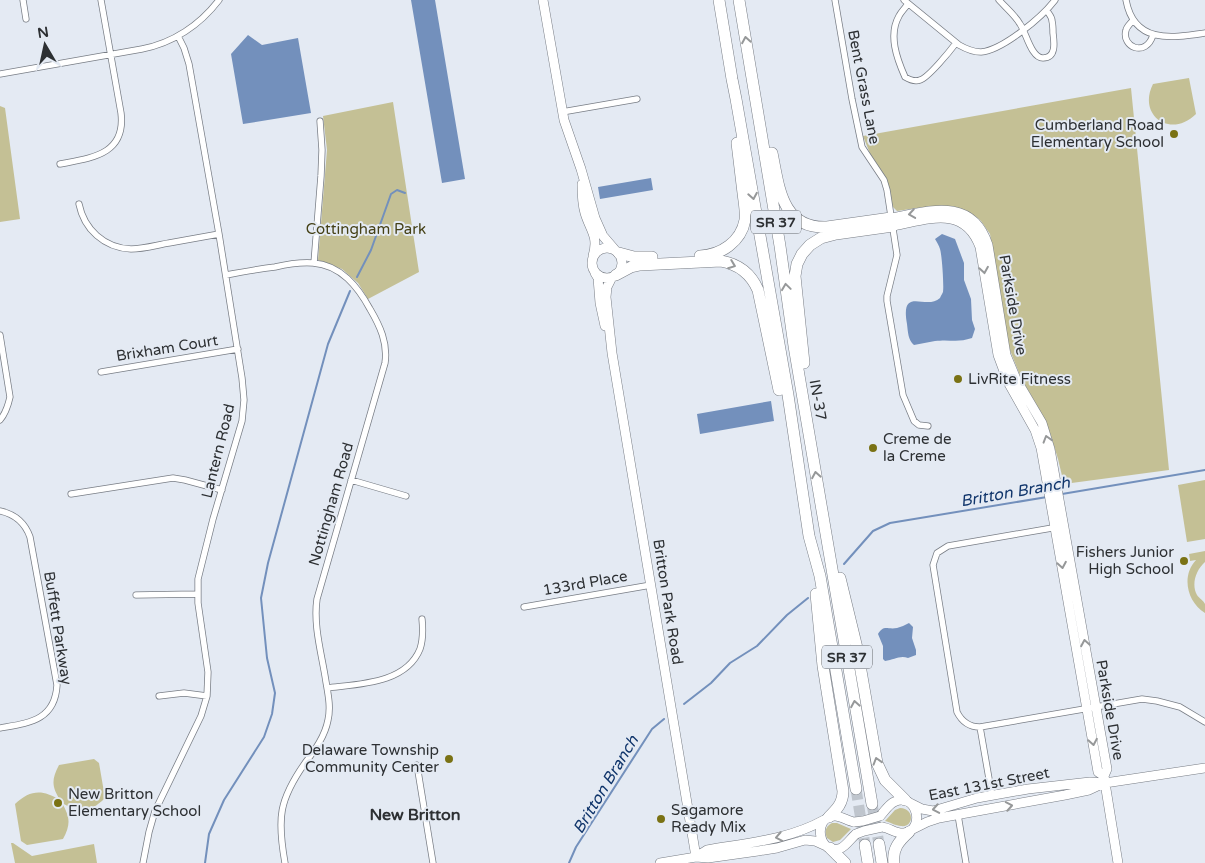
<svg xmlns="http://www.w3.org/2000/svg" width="1205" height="863" font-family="'Varela Round',sans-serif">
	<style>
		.green { fill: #c4c095 }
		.water { fill: #7390bc }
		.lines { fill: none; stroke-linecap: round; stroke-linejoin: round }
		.stream { stroke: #7390bc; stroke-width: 2 }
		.highway-tunnel { stroke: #bfc5cd; stroke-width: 11; stroke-dasharray: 11 5.5; stroke-linecap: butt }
		.street-casing { stroke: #787d85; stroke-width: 7 }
		.secondary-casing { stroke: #787d85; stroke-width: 10 }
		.highway-casing { stroke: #787d85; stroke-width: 12 }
		.street { stroke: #fff; stroke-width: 5.5 }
		.secondary { stroke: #fff; stroke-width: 9 }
		.highway { stroke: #fff; stroke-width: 11 }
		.secondary-bridge-casing { stroke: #787d85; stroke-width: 10; stroke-linecap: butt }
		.secondary-bridge { stroke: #fff; stroke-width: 9 }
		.oneway { stroke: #969899 }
		.poi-dot { fill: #7a7214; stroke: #e4eaf3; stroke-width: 2 }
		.labels { text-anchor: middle; stroke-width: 4; stroke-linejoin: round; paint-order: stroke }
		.shield { fill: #e4eaf3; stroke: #64686d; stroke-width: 1 }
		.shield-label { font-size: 14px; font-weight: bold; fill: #2d3033 }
		.street-label { font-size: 15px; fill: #2d3033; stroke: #e4eaf3 }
		.poi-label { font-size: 15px; fill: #2d3033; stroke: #e4eaf3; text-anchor: start }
		.park-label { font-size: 15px; fill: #454116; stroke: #e4eaf3 }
		.water-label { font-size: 16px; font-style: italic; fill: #10356b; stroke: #e4eaf3 }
		.neighbourhood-label { font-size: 16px; font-weight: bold; fill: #2d3033; stroke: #e4eaf3 }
	</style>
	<rect width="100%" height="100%" fill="#e4eaf3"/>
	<path class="green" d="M1189 78 1196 114C1171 139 1137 116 1153 84Z
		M1131 88 1169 470 1064 484 1058 459 1050 433 1043 416 1021 378 1008 345 990 234C987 230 984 225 981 221 958 199 924 207 897 211L892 206 887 180 871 156 863 136Z
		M393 102 419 272 368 299 358 283 342 269 318 260 327 150 323 116Z
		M0 106 5 108 20 219 0 222Z
		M1205 480V539L1187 542 1178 485Z
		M1205 551V562C1196 570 1191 584 1197 595 1199 598 1204 601 1205 604 1205 607 1205 610 1205 613 1187 602 1181 576 1196 560L1190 561 1189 554Z
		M94 759 99 763 105 798C90 813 79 813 62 803 70 817 71 824 63 839L27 845 21 841 15 804C30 790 42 789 60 800 52 787 51 780 59 765Z
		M900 808C916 809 913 828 901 826 896 826 890 822 885 821L895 810Z
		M832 823H837L851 829 840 840 833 842 827 838C824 831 826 826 832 823Z
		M11 843H13L32 856 94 844 97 863H15Z"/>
	<path class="water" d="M411 0H435L465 179 442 183Z
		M248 35 262 45 298 38 311 113 243 124 231 54Z
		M651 178 653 190 600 199 598 187Z
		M942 234 955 239 964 263V280L971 299 972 320 975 329 972 338C957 343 950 339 935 341 928 342 921 344 914 345 908 340 908 332 907 324 900 285 926 311 940 298 940 298 943 292 943 292 944 286 942 255 940 249 939 246 937 242 935 239Z
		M771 401 774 421 700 434 697 414Z
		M909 623 913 627 912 638 916 650V655L908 658C900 655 894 660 885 661L883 659V646L878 634C884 624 887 630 897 628 901 627 905 625 909 623Z"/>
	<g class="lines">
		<path class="stream" d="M357 277 371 250 391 194 397 190 405 193
			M1062 494 1205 470
			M844 564 873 531 890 523 1047 497
			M684 704 711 683 730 663 757 646 787 615 808 598
			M205 863 209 834 224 800 264 737 272 714 275 693 267 658 261 598 268 563 328 344 350 291
			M569 863 576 847 652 729 664 719"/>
		<path class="highway-tunnel" d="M856 789 865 845
			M872 804 879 844"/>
		<g class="street-casing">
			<path id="street" d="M23 0 26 19
				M835 0 852 99 862 147 884 180 887 190 897 255 887 296V301L903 395 914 421 919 425 928 426
				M904 0 959 45C966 49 973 52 981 52 1003 50 1042 17 1055 0
				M999 0C1006 8 1015 15 1020 24 1026 32 1031 58 1043 58 1057 58 1054 41 1053 33 1053 29 1053 25 1052 21 1052 17 1049 14 1047 11
				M1126 0C1134 44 1171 38 1205 33
				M908 4C905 8 901 12 899 16 888 35 897 59 905 77 910 80 915 82 920 80 928 78 950 51 956 43
				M1133 20C1131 23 1127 26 1126 30 1121 47 1146 58 1153 35
				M0 74 142 49C173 43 200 25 219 0
				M562 112 637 99
				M60 164C91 158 126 155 121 113L101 0
				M79 204C84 229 104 248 131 249 143 249 157 245 169 243 186 240 203 237 219 234
				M314 263 321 176 322 150 320 121
				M226 275C242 272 259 269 275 267 288 264 300 262 313 263 341 265 358 287 370 309 380 326 388 343 385 363L317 599C313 626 322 655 326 682 328 694 331 707 328 720 325 736 315 750 305 763 279 800 277 818 285 863
				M0 335 10 397C8 406 6 413 0 420
				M101 372 238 349
				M351 480 406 496
				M71 494 173 478 185 480 222 490
				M0 511C14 514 25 523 30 537L57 685C55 721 28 723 0 728
				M1058 527 948 546 937 553 933 565 957 712C962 722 970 727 980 727L1142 699 1157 701 1180 707 1205 722
				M136 595 197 594
				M524 607 651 585
				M327 688C358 684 406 684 420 649 423 640 423 629 422 619
				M159 696 184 693 207 696
				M980 727 992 796
				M417 765 433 863
				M958 815 966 863
				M143 863 149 832 155 811 201 716 207 696 208 672 198 603V579L213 519 242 421 244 400 242 378 219 234 189 64 184 48 178 36"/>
		</g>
		<g class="secondary-casing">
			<path id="secondary" d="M543 0 564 120 581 169 595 218 603 236 615 250
				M582 184C582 194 582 203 585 213 590 230 599 236 593 256
				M891 218C929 211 972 196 988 245L1006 355 1016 379 1042 423 1050 449 1107 769 1104 776 1105 783 1118 863
				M893 226C927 220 964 204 980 247L998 355 1008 382 1035 430 1041 448 1098 772 1104 776
				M592 263a15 15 0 1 1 30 0a15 15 0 1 1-30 0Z
				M595 273 598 278 600 303 605 326
				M612 277 607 287 606 297 612 353 696 857
				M910 803 922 809 933 811 977 798 1028 789 1090 782 1105 783 1205 768
				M880 816C885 811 888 805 894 802 917 791 926 830 904 833 896 834 890 828 882 827
				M854 822C848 821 841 816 835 816 811 816 819 858 841 848 847 845 851 838 856 834
				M911 830 927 822 939 818 1065 795 1089 790 1104 783
				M696 857 707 850C747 843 788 840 824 820
				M660 863 696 857 708 858 758 851 777 848 805 840 815 841 826 846"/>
		</g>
		<g class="highway-casing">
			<path id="highway" d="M719 0 732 79 736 99 788 395 809 536 820 576 856 789
				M739 0 780 246 794 346 872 804
				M772 153C779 186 781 229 827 227L891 218
				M619 253 634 257H652
				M700 256C721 255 741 242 745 220 746 211 744 202 743 193 741 177 739 160 737 143
				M616 275 631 267 640 265 721 261C738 264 751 274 758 290L779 390
				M804 363 795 276 797 264 802 254 810 245 821 238 836 234 893 226
				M840 578 857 648 877 763 885 780 905 800
				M816 594 823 666 843 791C843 803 837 809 829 817
				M879 844 882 863
				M865 845 868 863
				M830 848 845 863
				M894 863C892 849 899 841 909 832"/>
		</g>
		<use href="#street" class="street"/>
		<use href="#secondary" class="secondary"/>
		<use href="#highway" class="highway"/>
		<g class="secondary-bridge-casing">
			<path id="secondary-bridge" d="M854 822 863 821 880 816
				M856 834 864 831 882 827"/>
		</g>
		<use href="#secondary-bridge" class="secondary-bridge"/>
	</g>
	<defs><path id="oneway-chevron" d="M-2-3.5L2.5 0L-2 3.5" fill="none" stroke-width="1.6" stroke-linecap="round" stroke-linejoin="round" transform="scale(1.25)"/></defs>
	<g class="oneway">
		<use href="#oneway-chevron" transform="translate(746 40) rotate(-100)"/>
		<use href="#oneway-chevron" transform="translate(753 196) rotate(80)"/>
		<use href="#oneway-chevron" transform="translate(912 214) rotate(171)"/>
		<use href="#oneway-chevron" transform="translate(732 265) rotate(21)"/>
		<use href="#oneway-chevron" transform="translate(984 270) rotate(81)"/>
		<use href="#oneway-chevron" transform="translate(786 287) rotate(-98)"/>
		<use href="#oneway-chevron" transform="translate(1047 439) rotate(-107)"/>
		<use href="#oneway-chevron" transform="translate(816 475) rotate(-100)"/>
		<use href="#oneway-chevron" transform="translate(1062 565) rotate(80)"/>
		<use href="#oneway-chevron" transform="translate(1085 643) rotate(-100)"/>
		<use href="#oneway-chevron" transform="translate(855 704) rotate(-100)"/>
		<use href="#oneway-chevron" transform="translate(1093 742) rotate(80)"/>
		<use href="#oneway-chevron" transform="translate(877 761) rotate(-107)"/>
		<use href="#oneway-chevron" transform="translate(1009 806) rotate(-10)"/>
		<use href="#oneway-chevron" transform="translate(936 809) rotate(170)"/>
		<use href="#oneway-chevron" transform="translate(779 837) rotate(169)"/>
	</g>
	<g class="poi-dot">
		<circle cx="1174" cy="134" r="5"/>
		<circle cx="958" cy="379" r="5"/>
		<circle cx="873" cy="448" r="5"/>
		<circle cx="1184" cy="561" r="5"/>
		<circle cx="449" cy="759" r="5"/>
		<circle cx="58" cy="803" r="5"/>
		<circle cx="661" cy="819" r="5"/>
	</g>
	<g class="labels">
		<g class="shield">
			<rect x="751" y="210.5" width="50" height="23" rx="4"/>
			<rect x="822" y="645.5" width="50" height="23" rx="4"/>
		</g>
		<g class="shield-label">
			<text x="776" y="227">SR 37</text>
			<text x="847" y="662">SR 37</text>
		</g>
		<g class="street-label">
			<text transform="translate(864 87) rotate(79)" y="5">Bent Grass Lane</text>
			<text transform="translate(1013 305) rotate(80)" y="5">Parkside Drive</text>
			<text transform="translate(167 348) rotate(-9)" y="5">Brixham Court</text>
			<text transform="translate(818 400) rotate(80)" y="5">IN-37</text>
			<text transform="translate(218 451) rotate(-76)" y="5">Lantern Road</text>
			<text transform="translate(331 504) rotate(-74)" y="5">Nottingham Road</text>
			<text transform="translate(585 583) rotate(-10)" y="5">133rd Place</text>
			<text transform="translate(668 602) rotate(81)" y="5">Britton Park Road</text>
			<text transform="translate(58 628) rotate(81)" y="5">Buffett Parkway</text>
			<text transform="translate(1110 710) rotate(80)" y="5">Parkside Drive</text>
			<text transform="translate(989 784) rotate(-11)" y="5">East 131st Street</text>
		</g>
		<g class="poi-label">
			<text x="1164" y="130" text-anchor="end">Cumberland Road<tspan x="1164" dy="17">Elementary School</tspan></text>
			<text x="968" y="384">LivRite Fitness</text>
			<text x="883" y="444">Creme de<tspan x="883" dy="17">la Creme</tspan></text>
			<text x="1174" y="557" text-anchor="end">Fishers Junior<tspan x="1174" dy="17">High School</tspan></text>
			<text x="439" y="755" text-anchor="end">Delaware Township<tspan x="439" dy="17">Community Center</tspan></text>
			<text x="68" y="799">New Britton<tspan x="68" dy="17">Elementary School</tspan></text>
			<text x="671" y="815">Sagamore<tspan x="671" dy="17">Ready Mix</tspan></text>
		</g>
		<g class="park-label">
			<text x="366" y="234">Cottingham Park</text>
		</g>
		<g class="water-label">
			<text transform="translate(1015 491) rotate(-10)" y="6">Britton Branch</text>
			<text transform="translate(605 784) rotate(-59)" y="6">Britton Branch</text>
		</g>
		<g class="neighbourhood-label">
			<text x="415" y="820">New Britton</text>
		</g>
	</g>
	<g transform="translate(45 45) rotate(351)" stroke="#e4eaf3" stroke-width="4" paint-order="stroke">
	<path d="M0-4L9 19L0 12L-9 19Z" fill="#2d3033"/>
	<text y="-8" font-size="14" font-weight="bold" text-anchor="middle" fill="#2d3033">N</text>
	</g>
</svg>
